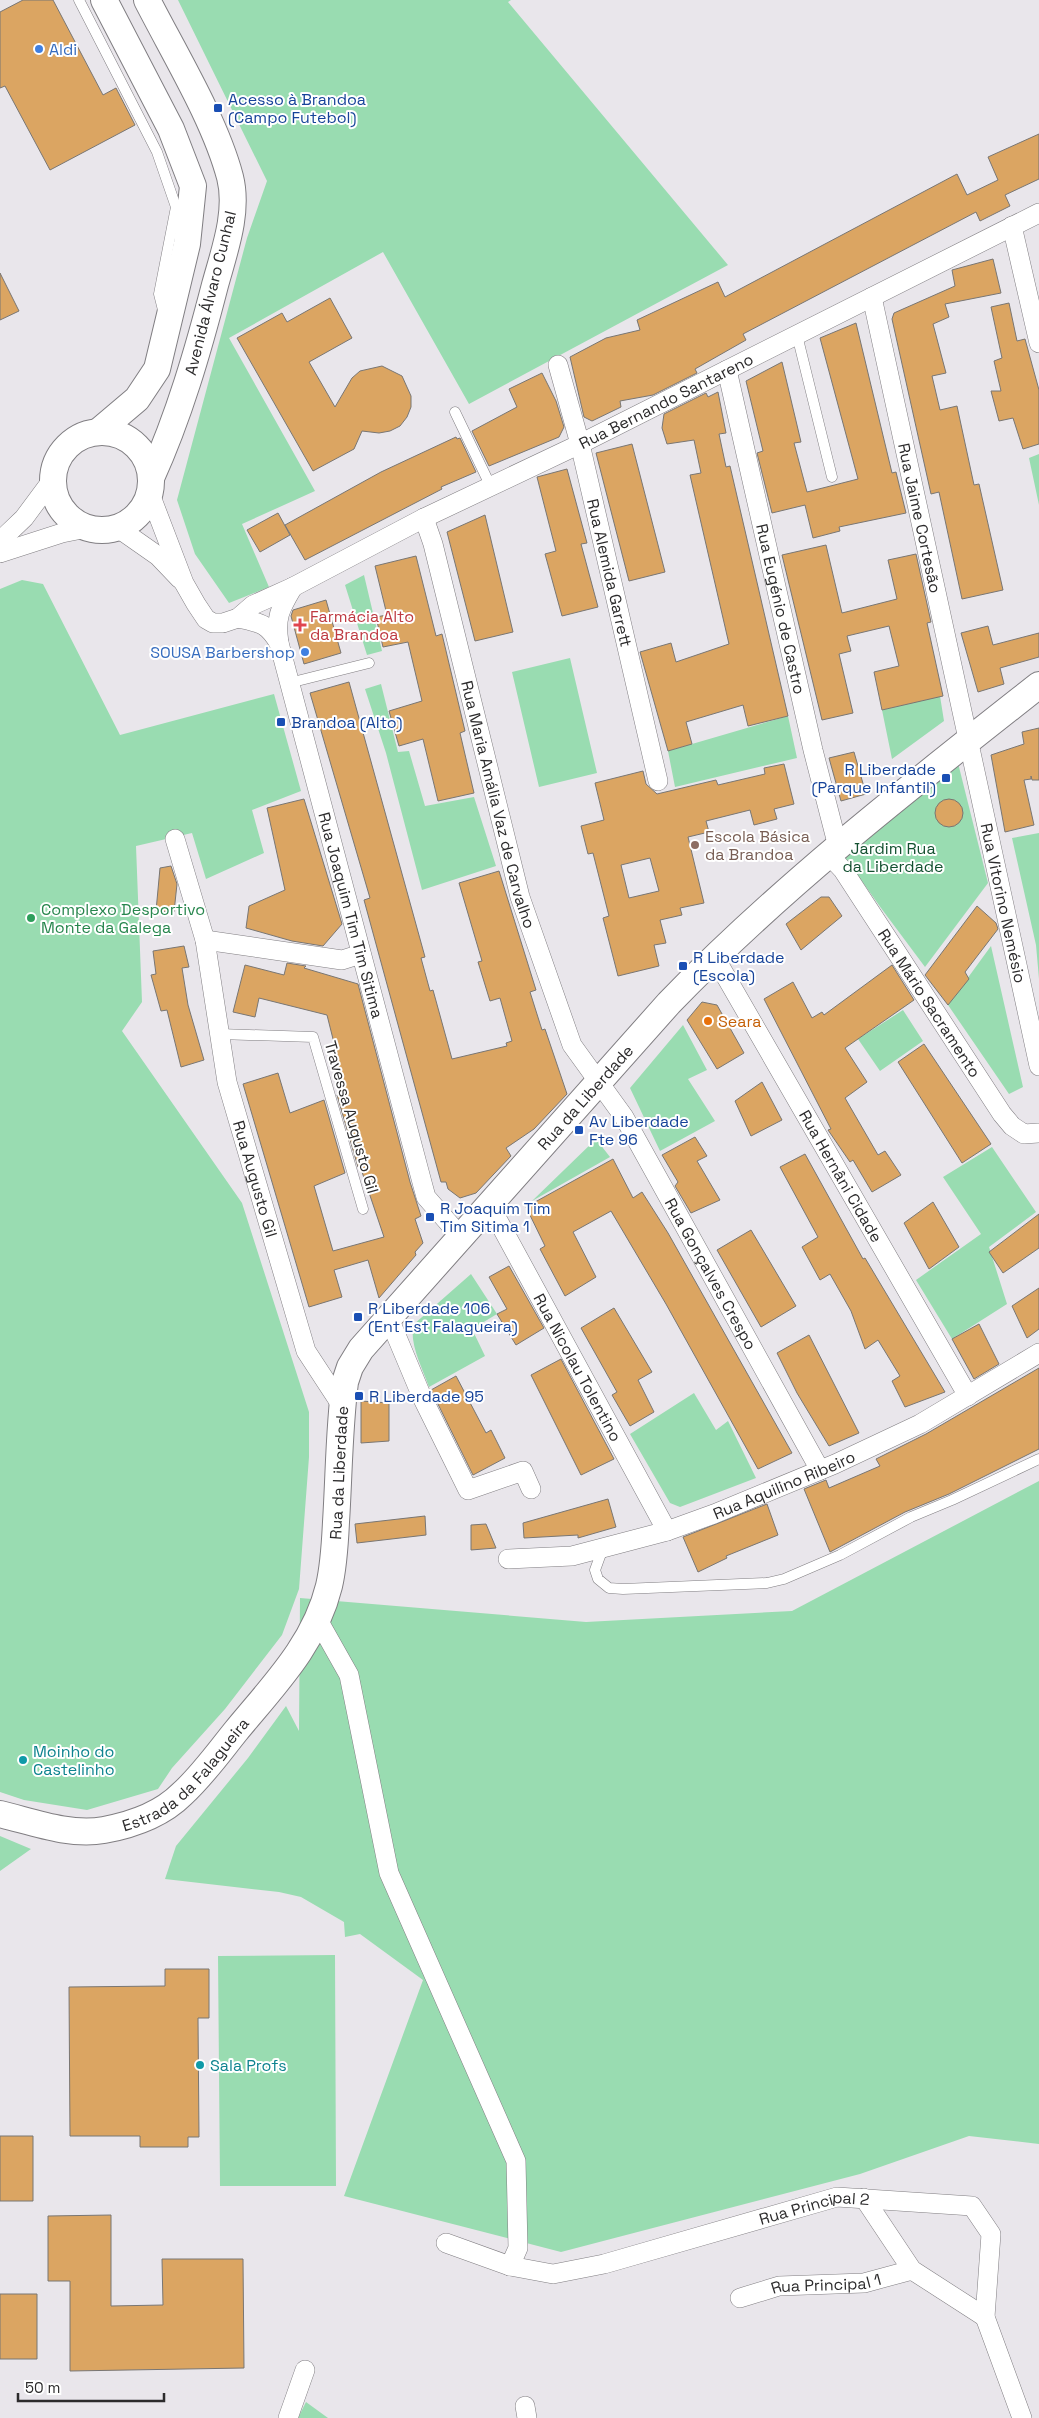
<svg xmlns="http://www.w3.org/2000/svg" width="1039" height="2418" font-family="'Space Grotesk',sans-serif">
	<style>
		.green { fill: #99dcb1 }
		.building { fill: #dba562; stroke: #797673; fill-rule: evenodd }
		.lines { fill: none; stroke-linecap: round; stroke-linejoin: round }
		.lane-casing { stroke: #807e82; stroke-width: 11 }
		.street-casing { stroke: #807e82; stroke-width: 20 }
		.secondary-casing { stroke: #807e82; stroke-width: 28 }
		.lane { stroke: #fff; stroke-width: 10 }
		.street { stroke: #fff; stroke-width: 19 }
		.secondary { stroke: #fff; stroke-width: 26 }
		.shop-dot { fill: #3f7fe0; stroke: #fff; stroke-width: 2 }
		.transit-dot { fill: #1a4fb4; stroke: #fff; stroke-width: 2 }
		.health-dot { fill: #e0444e; stroke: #fff; stroke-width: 2 }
		.education-dot { fill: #8d6e63; stroke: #fff; stroke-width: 2 }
		.leisure-dot { fill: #2e9e5b; stroke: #fff; stroke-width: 2 }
		.food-dot { fill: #e8710a; stroke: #fff; stroke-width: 2 }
		.culture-dot { fill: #0f9aa8; stroke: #fff; stroke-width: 2 }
		.labels { text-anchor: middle; stroke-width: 4; stroke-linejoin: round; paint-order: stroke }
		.shop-label { font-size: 16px; fill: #366cbe; stroke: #fff; text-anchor: start }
		.transit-label { font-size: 16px; fill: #164399; stroke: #fff; text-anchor: start }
		.street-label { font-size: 16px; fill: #2c2b2c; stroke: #fff }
		.health-label { font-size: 16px; fill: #be3a42; stroke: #fff; text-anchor: start }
		.education-label { font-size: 16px; fill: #785e54; stroke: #fff; text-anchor: start }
		.park-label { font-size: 16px; fill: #135030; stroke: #fff }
		.leisure-label { font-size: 16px; fill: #27864d; stroke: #fff; text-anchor: start }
		.food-label { font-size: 16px; fill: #c56008; stroke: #fff; text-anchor: start }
		.culture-label { font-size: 16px; fill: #0d838f; stroke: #fff; text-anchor: start }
	</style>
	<rect width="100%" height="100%" fill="#e9e6eb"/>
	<path class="green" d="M178 0H511L508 2 728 265 469 404 383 252 229 338 315 491 242 524 269 587 229 603 195 554 177 500 247 238 267 181Z
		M1039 454V505L1029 458Z
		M364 575 382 651 367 655 345 585Z
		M22 580 43 584 120 735 274 694 301 791 252 810 264 853 206 879 192 833 136 846 142 1002 122 1031 242 1203 309 1412V1457L299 1589 282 1635 225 1709 172 1768 158 1789 87 1810 24 1800 0 1792V589Z
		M570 658 597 773 539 787 512 672Z
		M381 684 398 752 409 751 425 806 474 797 496 866 422 890 386 753 365 689Z
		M940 696 944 721 892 759 882 710Z
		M788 716 797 758 675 787 668 751Z
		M958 763 988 883 925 967 881 908 844 856Z
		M1039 833V979L1036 945 1012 838Z
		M991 946 1023 1087 1009 1094 948 1005Z
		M903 1010 923 1041 880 1071 858 1039Z
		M683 1025 707 1070 688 1079 715 1121 660 1151 630 1088Z
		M596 1139 610 1157 532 1201Z
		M992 1147 1036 1212 989 1247 1007 1304 952 1339 916 1280 981 1234 943 1177Z
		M471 1274 497 1314 472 1329 485 1356 429 1387C422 1367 410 1346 413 1325Z
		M694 1393 716 1430 728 1421 756 1478 680 1507 670 1503 630 1434Z
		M1039 1481V2144L969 2136 860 2174 561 2252 344 2196 423 1980 360 1934 345 1937 344 1922 301 1897 279 1892 165 1879 176 1846 248 1758 286 1706 299 1731 300 1598 586 1622 792 1611Z
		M0 1836 31 1849 0 1871Z
		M335 1955 336 2186H220L218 1956Z
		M306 2402 328 2418H298Z"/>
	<path class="building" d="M23 0H53L103 95 116 88 135 125 50 170 5 86 0 88V12Z
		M1039 134V179L1005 195 1010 206 980 221 976 212 743 334 746 340 695 369 697 373 653 395 620 401 621 407 592 421 584 417 570 357 606 338 640 330 637 320 718 282 725 297 957 174 967 195 998 180 988 157Z
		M993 259 1001 293 945 304 949 317 933 324 946 373 932 376 940 410 957 406 974 485 979 484 1003 590 962 599 939 492 931 494 892 319 894 313 955 286 952 270Z
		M0 273 19 311 0 320Z
		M330 298 352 338 309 362 335 407 352 378 360 371 382 366 402 376 411 396V407L407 417 400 426 390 431 379 433 362 431 354 449 313 471 237 338 282 313 287 322Z
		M1009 303 1017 341 1025 339 1039 390V444L1023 449 1013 418 999 421 991 391H1001L994 361 1002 358 991 307Z
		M856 323 892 473 896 472 906 513 839 527 840 531 813 538 805 505 772 513 757 453 763 451 746 381 782 362 801 442 794 443 807 492 858 479 820 338Z
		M542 373 556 401 564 427 559 437 489 466 472 431 517 407 509 389Z
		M718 392 726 433 719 434 726 467 730 466 788 716 748 726 743 705 686 722 692 744 668 751 640 652 671 643 676 662 729 644 690 475 701 473 694 440 667 444 662 428 664 414 706 393 708 397Z
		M456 437 457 439 460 438 476 472 441 487 442 489 305 560 285 525 381 472Z
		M632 444 665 572 629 581 596 453Z
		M567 469 587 543 581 544 598 607 562 616 545 554 556 551 537 477Z
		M278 513 290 535 260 552 247 530Z
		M485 515 513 632 475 641 447 532Z
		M826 545 842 613 897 599 888 560 916 554 931 622 927 623 943 696 882 710 874 672 899 666 889 626 847 636 851 651 839 654 853 713 822 720 782 555Z
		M416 556 436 636 442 634 465 731 460 733 474 793 438 801 423 739 399 746 389 711 422 701 408 642 383 647 376 617 387 615 375 566Z
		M326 600 341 653 304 664 291 616 293 610Z
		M988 626 993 645 1039 633V657L1000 668 1004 684 978 692 961 633Z
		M349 682 425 957 421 958 430 991 433 990 452 1059 507 1046 506 1043 512 1041 500 998 490 1001 478 962 482 961 459 883 499 871 536 990 530 992 542 1030 545 1029 567 1094 534 1129 506 1148 511 1156 476 1193 460 1198 448 1189 446 1182H441L364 900 370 898 310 693Z
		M1039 728V780H1032L1031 776V779L1024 780 1034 825 1005 832 991 755 1024 744 1022 732Z
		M854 752 866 794 841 801 829 758Z
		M784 764 794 804 774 809 777 819 754 825 750 810 706 821 709 832 688 837 704 903 680 908 682 915 660 920 666 943 654 945 659 966 618 976 603 918 609 916 593 853 588 854 581 826 604 820 595 783 643 771 646 784 657 794 716 780 718 785 765 774 764 768ZM650 858 659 891 629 898 621 865Z
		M304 799 342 924 323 946 292 941 246 928 249 906 285 890 267 808Z
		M935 813a14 14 0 1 1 28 0a14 14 0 1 1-28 0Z
		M171 866 177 884 174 912 156 911 160 868Z
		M821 897H829L842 916 801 950 786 924Z
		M977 906 996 923 998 929 965 972 969 979 948 1005 925 975Z
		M184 946 189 967 182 968 188 1005 204 1060 181 1067 167 1010 161 1011 151 975 156 974 153 951Z
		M287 963 306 966 304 968 358 984 410 1182 421 1216 415 1219 423 1243 415 1252 416 1255 379 1298 368 1260 334 1270 342 1297 309 1307 243 1084 278 1073 290 1113 324 1100 345 1173 314 1186 333 1251 384 1237 360 1166 358 1167 337 1095 342 1093 332 1057 337 1055 327 1015 259 998 255 1017 233 1012 245 965 284 975Z
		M892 965 914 1000 845 1048 867 1082 845 1098 878 1155 885 1151 901 1175 872 1192 853 1160 850 1162 828 1130 831 1129 764 999 793 982 812 1018 822 1012 824 1015Z
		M702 1002 717 1005 744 1053 717 1069 687 1020Z
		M924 1044 991 1144 962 1163 898 1062Z
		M762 1082 782 1120 751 1136 735 1101Z
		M695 1137 707 1156 697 1161 720 1200 691 1213 675 1186 678 1182 662 1155Z
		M805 1154 863 1259 865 1258 945 1392 905 1407 892 1381 900 1376 878 1340 865 1349 851 1311 830 1274 820 1280 802 1247 818 1237 780 1167Z
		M613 1159 633 1198 642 1192 668 1233 792 1453 758 1469 666 1304 611 1211 573 1232 596 1277 565 1296 540 1249 545 1246 526 1207Z
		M933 1202 959 1247 929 1269 904 1223Z
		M1039 1214V1248L1003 1273 989 1252Z
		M751 1230 796 1306 761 1327 717 1250Z
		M509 1266 544 1328 516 1345 497 1314 507 1309 489 1277Z
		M1039 1288V1329L1027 1338 1012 1306Z
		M614 1308 652 1372 638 1380 654 1412 630 1426 612 1395 617 1392 581 1328Z
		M979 1324 999 1364 974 1379 952 1339Z
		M809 1335 859 1433 829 1446 797 1393 777 1353Z
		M561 1359 614 1459 581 1475 531 1375Z
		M1039 1368V1449L949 1494 905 1512 830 1552 804 1489 826 1480 829 1488 880 1466 876 1459 926 1434Z
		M456 1376 486 1433 491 1430 505 1458 473 1475 431 1390Z
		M361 1401 389 1403V1441L361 1443Z
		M608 1499 616 1527 578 1538V1535L524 1538 523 1523Z
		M767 1504 778 1535 726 1556 727 1558 698 1572 683 1537Z
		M425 1516 426 1535 357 1543 355 1524Z
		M486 1524 496 1548 471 1550V1525Z
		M165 1969H209V2018H198L199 2137H188V2147H140V2136H70L69 1987 165 1986Z
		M0 2136H33V2201H0Z
		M111 2215V2306L163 2305 162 2259H243L244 2368 70 2371V2281H48V2216Z
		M0 2294H37V2359H0Z"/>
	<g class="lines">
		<g class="lane-casing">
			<path id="lane" d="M79 0 157 152 176 207 159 294 163 310
				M797 335 832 477
				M455 412 491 487
				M289 683 369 663
				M219 1034 313 1037 363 1209
				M603 1548 595 1570 598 1579 609 1588 623 1589 767 1583 784 1579 840 1555 911 1517 952 1500 1039 1459"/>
		</g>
		<g class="street-casing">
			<g id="street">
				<path d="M1012 226 1039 343"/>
				<path id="s1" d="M872 297 1039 1066"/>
				<path id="s2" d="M558 365 580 444 658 781"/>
				<path id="s3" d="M727 370 813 750 838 847"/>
				<path id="s4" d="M150 494 184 583 196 604 206 619 213 623H223L238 618 253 605 293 587 424 518 580 444 1039 213"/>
				<path id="s5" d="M424 518 433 544 520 897 572 1045 624 1117 820 1470"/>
				<path d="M118 528 158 556 180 579"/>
				<path d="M0 541 24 518 53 479"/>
				<path d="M0 553 62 533 87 528"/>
				<path id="s6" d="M293 587C280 609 275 617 279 643L423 1186 426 1197 460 1236"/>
				<path d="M238 618C261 623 267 623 279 643"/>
				<path id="s7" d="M175 839 205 940 227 1082 306 1351 342 1406"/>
				<path id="s8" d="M829 855 843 870 1002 1114 1012 1126 1024 1134 1038 1133"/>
				<path d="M205 940 342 960 361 954"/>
				<path id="s9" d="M714 956 968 1396"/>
				<path id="s10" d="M489 1204 667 1531"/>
				<path d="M388 1316 422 1397 468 1490 523 1471 531 1489"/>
				<path id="s11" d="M508 1559 572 1556 667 1531 714 1514 835 1464 920 1424 1039 1353"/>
				<path d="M318 1620 349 1675 389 1873 516 2161 518 2248 510 2266"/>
				<path d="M864 2198 912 2270 985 2317"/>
				<path id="s12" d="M446 2243 510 2266 553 2274 604 2264 837 2197 972 2206 991 2234 985 2317 1022 2418"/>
				<path id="s13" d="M740 2298 779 2286 864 2283 912 2270"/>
				<path d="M525 2406 527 2418"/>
				<path d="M288 2418 305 2370"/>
			</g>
		</g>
		<g class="secondary-casing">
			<g id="secondary">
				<path d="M147 0C174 53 215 120 230 177 239 212 224 252 215 285 198 351 179 416 151 478"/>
				<path d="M98 432 137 399 157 369 187 244 193 186 171 129 104 0"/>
				<circle cx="102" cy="481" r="49"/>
				<path id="s14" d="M0 1814C33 1822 69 1836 104 1830 131 1825 162 1814 182 1794 202 1776 219 1752 236 1731 273 1686 315 1644 329 1586 334 1565 335 1543 336 1522 339 1475 339 1428 345 1382L350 1367 361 1349 669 1003C782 886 912 785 1039 685"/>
			</g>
		</g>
		<use href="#lane" class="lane"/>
		<use href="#street" class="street"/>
		<use href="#secondary" class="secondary"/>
	</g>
	<g class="shop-dot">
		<circle cx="39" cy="49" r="5"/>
		<circle cx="305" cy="652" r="5"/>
	</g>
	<g class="transit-dot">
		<rect x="213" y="103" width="10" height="10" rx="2.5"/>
		<rect x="276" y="717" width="10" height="10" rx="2.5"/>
		<rect x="941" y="773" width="10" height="10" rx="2.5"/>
		<rect x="678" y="961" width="10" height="10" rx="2.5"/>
		<rect x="574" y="1125" width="10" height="10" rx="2.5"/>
		<rect x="425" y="1212" width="10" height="10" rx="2.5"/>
		<rect x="353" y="1312" width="10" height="10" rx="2.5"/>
		<rect x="354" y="1391" width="10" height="10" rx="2.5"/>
	</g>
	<path class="health-dot" d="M297.5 617.5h5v5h5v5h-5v5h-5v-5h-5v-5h5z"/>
	<circle class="education-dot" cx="695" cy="845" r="5"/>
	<circle class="leisure-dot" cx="31" cy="918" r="5"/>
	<circle class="food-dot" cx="708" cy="1021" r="5"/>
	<g class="culture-dot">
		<circle cx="23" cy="1760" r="5"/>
		<circle cx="200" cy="2065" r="5"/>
	</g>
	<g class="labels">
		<g class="shop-label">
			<text x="49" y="55">Aldi</text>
			<text x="295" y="658" text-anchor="end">SOUSA Barbershop</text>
		</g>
		<g class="transit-label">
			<text x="228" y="105">Acesso à Brandoa<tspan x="228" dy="18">(Campo Futebol)</tspan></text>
			<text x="291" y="728">Brandoa (Alto)</text>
			<text x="936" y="775" text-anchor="end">R Liberdade<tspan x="936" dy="18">(Parque Infantil)</tspan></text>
			<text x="693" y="963">R Liberdade<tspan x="693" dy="18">(Escola)</tspan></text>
			<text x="589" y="1127">Av Liberdade<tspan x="589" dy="18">Fte 96</tspan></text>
			<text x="440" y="1214">R Joaquim Tim<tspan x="440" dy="18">Tim Sitima 1</tspan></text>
			<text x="368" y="1314">R Liberdade 106<tspan x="368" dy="18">(Ent Est Falagueira)</tspan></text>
			<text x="369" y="1402">R Liberdade 95</text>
		</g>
		<g class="street-label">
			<text transform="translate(210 293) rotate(-76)" y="6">Avenida Álvaro Cunhal</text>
			<text dy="6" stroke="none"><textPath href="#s4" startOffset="652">Rua Bernando Santareno</textPath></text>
			<text dy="6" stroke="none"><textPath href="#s1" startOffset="226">Rua Jaime Cortesão</textPath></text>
			<text dy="6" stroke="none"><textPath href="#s2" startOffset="214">Rua Alemida Garrett</textPath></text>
			<text dy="6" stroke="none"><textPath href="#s3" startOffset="245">Rua Eugénio de Castro</textPath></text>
			<text dy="6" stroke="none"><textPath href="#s5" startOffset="296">Rua Maria Amália Vaz de Carvalho</textPath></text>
			<text dy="6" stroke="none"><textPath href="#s1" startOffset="620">Rua Vitorino Nemésio</textPath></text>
			<text dy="6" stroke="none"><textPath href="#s6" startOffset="341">Rua Joaquim Tim Tim Sitima</textPath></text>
			<text dy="6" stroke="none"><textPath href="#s8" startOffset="179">Rua Mário Sacramento</textPath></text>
			<text dy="6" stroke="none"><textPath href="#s14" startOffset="1029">Rua da Liberdade</textPath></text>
			<text transform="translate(352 1117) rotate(74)" y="6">Travessa Augusto Gil</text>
			<text dy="6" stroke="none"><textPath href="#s9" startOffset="254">Rua Hernâni Cidade</textPath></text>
			<text dy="6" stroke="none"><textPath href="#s7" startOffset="350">Rua Augusto Gil</textPath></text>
			<text dy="6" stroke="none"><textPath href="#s5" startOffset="816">Rua Gonçalves Crespo</textPath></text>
			<text dy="6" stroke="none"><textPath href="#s10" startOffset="186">Rua Nicolau Tolentino</textPath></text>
			<text dy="6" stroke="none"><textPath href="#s14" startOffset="564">Rua da Liberdade</textPath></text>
			<text dy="6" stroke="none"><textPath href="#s11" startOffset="288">Rua Aquilino Ribeiro</textPath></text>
			<text dy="6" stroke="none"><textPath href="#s14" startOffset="208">Estrada da Falagueira</textPath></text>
			<text dy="6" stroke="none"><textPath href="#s12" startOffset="382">Rua Principal 2</textPath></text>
			<text dy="6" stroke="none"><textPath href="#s13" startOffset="88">Rua Principal 1</textPath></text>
		</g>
		<g class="health-label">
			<text x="310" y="622">Farmácia Alto<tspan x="310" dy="18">da Brandoa</tspan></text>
		</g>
		<g class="education-label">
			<text x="705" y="842">Escola Básica<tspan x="705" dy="18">da Brandoa</tspan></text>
		</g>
		<g class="park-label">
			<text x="893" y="854">Jardim Rua<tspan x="893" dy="18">da Liberdade</tspan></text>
		</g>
		<g class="leisure-label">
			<text x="41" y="915">Complexo Desportivo<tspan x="41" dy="18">Monte da Galega</tspan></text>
		</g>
		<g class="food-label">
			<text x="718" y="1027">Seara</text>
		</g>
		<g class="culture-label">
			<text x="33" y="1757">Moinho do<tspan x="33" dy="18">Castelinho</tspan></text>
			<text x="210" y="2071">Sala Profs</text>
		</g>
	</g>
	<path d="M18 2393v8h146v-8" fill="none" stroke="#2c2b2c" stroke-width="2.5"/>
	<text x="25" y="2393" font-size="15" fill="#2c2b2c" stroke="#ffffff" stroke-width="4" paint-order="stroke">50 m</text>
</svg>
